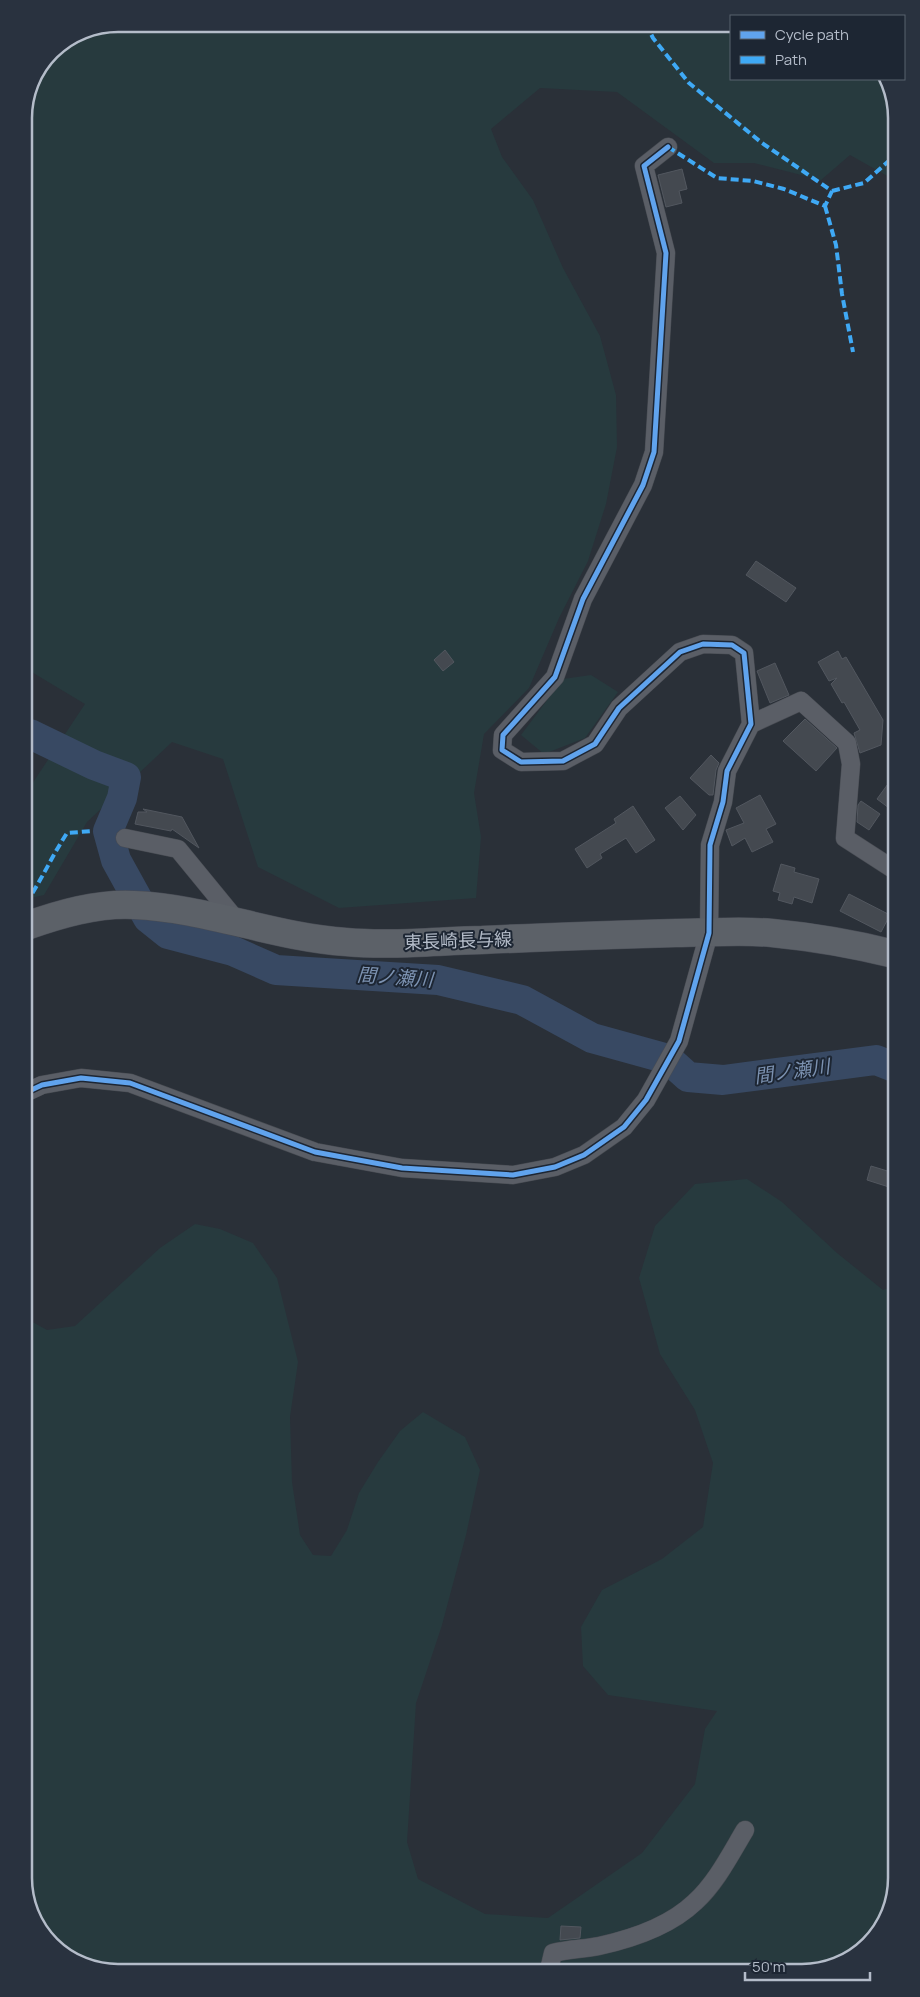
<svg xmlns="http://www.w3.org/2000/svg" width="920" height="1997" font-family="Manrope,'Noto Sans JP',sans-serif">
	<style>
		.green { fill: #273a3e }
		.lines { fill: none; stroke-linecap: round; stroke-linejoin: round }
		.river { stroke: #384963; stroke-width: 30 }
		.building { fill: #444950; stroke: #52575f }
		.minor-casing { stroke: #484c53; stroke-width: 19 }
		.primary-casing { stroke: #484c55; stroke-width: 29 }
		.minor { stroke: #5a5e66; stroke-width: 18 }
		.primary { stroke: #5c6168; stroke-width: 28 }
		.quiet { stroke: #3fa9f5; stroke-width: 4; stroke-dasharray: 8 4; stroke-linecap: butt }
		.cycleway-casing { stroke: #1d2633; stroke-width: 8 }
		.cycleway { stroke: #60a3ed; stroke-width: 5 }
		.labels { text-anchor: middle; stroke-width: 4; stroke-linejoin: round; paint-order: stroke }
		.street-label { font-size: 18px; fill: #b4bcc9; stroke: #1d2633 }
		.water-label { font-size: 19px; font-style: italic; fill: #7c92b1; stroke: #1d2633 }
		.rim { fill: none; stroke: #b4bcc9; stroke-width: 2.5 }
	</style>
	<rect width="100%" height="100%" fill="#2a3038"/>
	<path class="green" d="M118 24H731V79H885L891 87V178L850 155 821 180 754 163H714L617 92 540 88 491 129 502 157 533 200 563 268 600 336 616 395 617 447 606 504 588 561 559 618 529 688 484 734 474 793 481 837 476 898 339 908 258 867 223 759 172 742 87 822 44 895 26 899V793L85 704 25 668 24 112 52 51 82 31Z
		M591 675 618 692 585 738 544 754 521 735 563 679Z
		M747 1179 782 1202 837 1253 883 1290 895 1286 896 1879 880 1932 833 1968 112 1973 60 1954 29 1910 27 1319 47 1330 75 1326 160 1248 195 1224 220 1229 253 1243 277 1278 298 1362 290 1417 292 1482 300 1535 313 1555 331 1556 347 1530 359 1493 378 1462 400 1431 423 1412 465 1437 480 1470 466 1535 442 1625 416 1703 407 1842 418 1879 485 1914 548 1918 642 1853 695 1784 705 1729 717 1711 608 1695 583 1666 581 1627 602 1590 662 1559 703 1527 713 1463 695 1410 660 1354 639 1278 655 1226 695 1184Z"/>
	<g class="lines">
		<path class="river" d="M26 735 30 734 94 765 126 777 122 798 108 831 116 860 148 918 168 934 233 951 276 970 438 980 522 1000 592 1038 668 1059 688 1077 723 1080 876 1060 894 1067"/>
	</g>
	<path class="building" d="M682 169 687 189 679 191 682 203 666 207 658 175Z
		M756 561 796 588 786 602 746 575Z
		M445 650 454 662 443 671 434 660Z
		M838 651 842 659 846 657 883 720 881 745 860 753 854 733 860 730 844 702 842 703 831 684 837 678 829 681 818 662Z
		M775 663 789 695 770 703 757 671Z
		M805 719 837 748 816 771 783 741Z
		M711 755 719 763 716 770 713 795H709L690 778Z
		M893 777V811L877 799Z
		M760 795 776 824 766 829 773 842 752 852 745 838 732 846 726 830 744 823 736 808Z
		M680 796 696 815 683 830 665 808Z
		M861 801 880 814 869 830 857 822 858 805Z
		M633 806 655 840 636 853 626 838 600 854 602 858 587 868 575 849 616 823 614 819Z
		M143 809 182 817 199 848 172 829 171 831 135 824 138 812H147Z
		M781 864 795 868 794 872 819 879 812 903 794 897 792 904 778 900 780 893 773 891Z
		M849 894 890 915 881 932 840 911Z
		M871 1166 894 1173 892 1188 867 1180Z
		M561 1926 581 1927 580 1938 560 1940Z"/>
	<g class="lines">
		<g class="minor-casing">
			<path id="minor" d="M751 724 801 701 847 743 851 764 845 838 893 869
				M125 838 178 849 237 921
				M27 1092 42 1085 81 1078 130 1083 315 1152 402 1168 513 1175 555 1167 584 1155 624 1127 646 1100 679 1041 709 933 710 845 723 802 727 771 751 724 744 653 732 645 703 644 680 652 619 708 595 744 563 761 521 762 502 750 503 735 555 677 583 599 643 485 654 452 666 253 644 166 668 147
				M549 1970 553 1953C568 1949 584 1949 599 1946 631 1939 670 1926 695 1902 716 1883 730 1855 745 1830"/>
		</g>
		<g class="primary-casing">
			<path id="primary" d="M26 926C60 914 97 903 134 905 206 908 274 937 346 942 391 946 437 941 482 940 547 937 611 935 676 933 708 933 740 930 772 933 813 937 854 944 894 954"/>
		</g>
		<use href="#minor" class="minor"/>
		<use href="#primary" class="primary"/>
		<path class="quiet" d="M646 24 653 38 689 83 762 143 832 191 825 206 784 189 753 181 717 178 668 147
			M832 191 864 183 891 159
			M825 206 836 245 842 294 853 352
			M26 719 29 718
			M26 903C41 881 52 856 67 833L92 831"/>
		<g class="cycleway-casing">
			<path id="cycleway" d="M27 1092 42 1085 81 1078 130 1083 315 1152 402 1168 513 1175 555 1167 584 1155 624 1127 646 1100 679 1041 709 933 710 845 723 802 727 771 751 724 744 653 732 645 703 644 680 652 619 708 595 744 563 761 521 762 502 750 503 735 555 677 583 599 643 485 654 452 666 253 644 166 668 147"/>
		</g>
		<use href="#cycleway" class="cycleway"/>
	</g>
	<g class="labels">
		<g class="street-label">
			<text transform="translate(458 941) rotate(-2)" y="6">東長崎長与線</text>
		</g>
		<g class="water-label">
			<text transform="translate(395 977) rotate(4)" y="7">間ノ瀬川</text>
			<text transform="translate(792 1071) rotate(-8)" y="7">間ノ瀬川</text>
		</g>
	</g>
	<path d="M0 0H920V1997H0ZM118 32H802A86 86 0 0 1 888 118V1878A86 86 0 0 1 802 1964H118A86 86 0 0 1 32 1878V118A86 86 0 0 1 118 32Z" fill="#29323f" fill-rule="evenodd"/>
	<path class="rim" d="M118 32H802A86 86 0 0 1 888 118V1878A86 86 0 0 1 802 1964H118A86 86 0 0 1 32 1878V118A86 86 0 0 1 118 32Z"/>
	<rect x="730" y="15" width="175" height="65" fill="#1d2633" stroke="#59626f"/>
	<rect x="740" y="31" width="25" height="8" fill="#60a3ed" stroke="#59626f"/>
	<text x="775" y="40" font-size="15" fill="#b4bcc9">Cycle path</text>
	<rect x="740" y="56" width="25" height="8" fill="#3fa9f5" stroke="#59626f"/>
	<text x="775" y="65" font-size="15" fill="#b4bcc9">Path</text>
	<path d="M745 1972v8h125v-8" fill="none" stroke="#b4bcc9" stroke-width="2.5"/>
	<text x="752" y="1972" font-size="15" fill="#b4bcc9" stroke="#1d2633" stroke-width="4" paint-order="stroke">50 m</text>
</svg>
